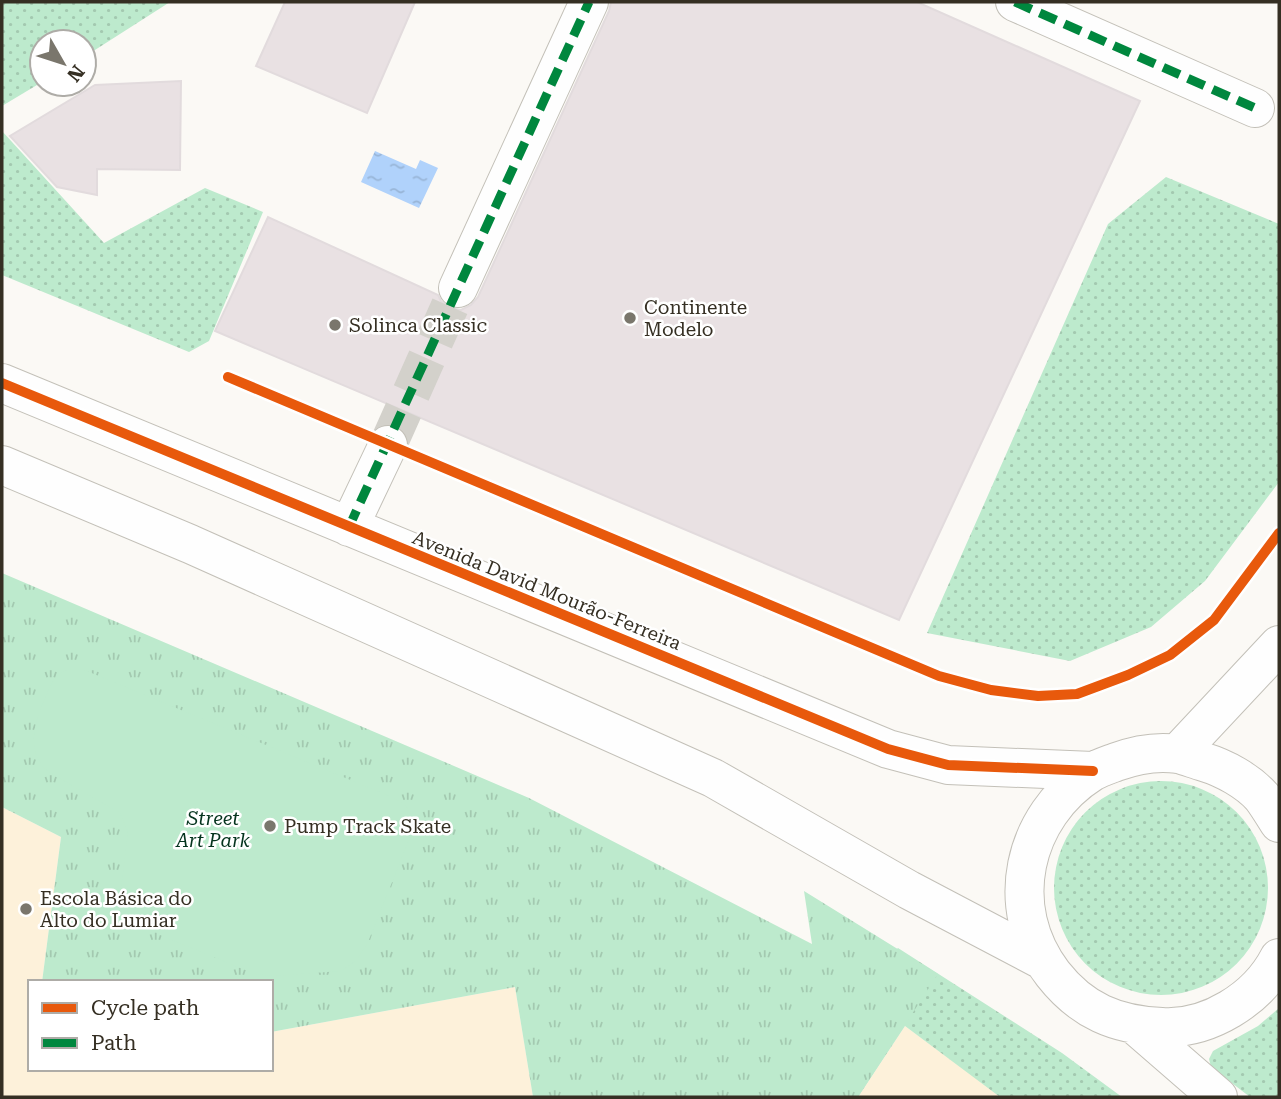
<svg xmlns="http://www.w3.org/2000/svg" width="1281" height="1099" font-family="'Roboto Serif',serif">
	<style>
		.built { fill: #fdf1da }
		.grass { fill: url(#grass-dots) }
		.park { fill: url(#park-tufts) }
		.pitch { fill: #bdeacd }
		.water { fill: url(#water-ripples) }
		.building { fill: #e9e1e3; stroke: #e2dbdd; stroke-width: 2 }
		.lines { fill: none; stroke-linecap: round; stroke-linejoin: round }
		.minor-tunnel { stroke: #d3d1cb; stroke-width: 38; stroke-dasharray: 38 19; stroke-linecap: butt }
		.minor-casing { stroke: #c3c0b8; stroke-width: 40 }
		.minor { stroke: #fefefe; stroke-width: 38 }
		.quiet { stroke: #00873e; stroke-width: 9; stroke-dasharray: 18 9; stroke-linecap: butt }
		.cycleway-casing { stroke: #fff; stroke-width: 15 }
		.cycleway { stroke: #e8590c; stroke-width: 10 }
		.poi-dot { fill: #7a766c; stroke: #fff; stroke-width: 2.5 }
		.labels { text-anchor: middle; stroke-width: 5; stroke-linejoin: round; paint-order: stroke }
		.poi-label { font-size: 19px; fill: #352f23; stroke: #fff; text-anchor: start }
		.street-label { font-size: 19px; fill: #352f23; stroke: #fff }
		.park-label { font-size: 19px; font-style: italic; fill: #05341e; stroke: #fff }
	</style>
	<defs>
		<pattern id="grass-dots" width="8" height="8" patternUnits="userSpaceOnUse" patternTransform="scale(1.75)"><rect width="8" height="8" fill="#bdeacd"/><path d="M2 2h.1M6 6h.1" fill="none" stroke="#a3c9b0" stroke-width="1.8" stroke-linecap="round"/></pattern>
		<pattern id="park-tufts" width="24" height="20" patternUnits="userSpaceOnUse" patternTransform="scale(1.75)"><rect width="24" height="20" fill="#bdeacd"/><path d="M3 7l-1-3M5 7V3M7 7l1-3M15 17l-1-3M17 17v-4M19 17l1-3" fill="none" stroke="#a3c9b0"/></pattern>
		<pattern id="water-ripples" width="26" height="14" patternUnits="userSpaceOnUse" patternTransform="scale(1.75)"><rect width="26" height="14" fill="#b0d2fb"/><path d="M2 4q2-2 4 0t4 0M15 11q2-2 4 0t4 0" fill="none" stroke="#98b5d7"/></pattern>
	</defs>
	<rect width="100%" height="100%" fill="#fbf9f5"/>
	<path class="built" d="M2 807 61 837 42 982H30V1069H271V1032L515 987 533 1097H2Z
		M905 1026 973 1076 1000 1097H858Z"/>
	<path class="grass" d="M2 2H170L84 57V42H42V82L2 106Z
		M2 131 104 243 205 188 263 212 209 341 189 352 2 275Z
		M1166 177 1279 224V482L1205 581 1151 627 1070 661 927 633 1108 224Z
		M1054 888a107 107 0 1 1 214 0a107 107 0 1 1-214 0Z
		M898 948 1062 1053 1122 1097H1000L905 1026 858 1097H732Z
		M1279 1008V1097H1250L1211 1067 1209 1059 1213 1051 1258 1026Z"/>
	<path class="park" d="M2 573 529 798 812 944 804 891 938 974 858 1097H533L515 987 271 1032V982H42L61 837 2 807Z"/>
	<path class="pitch" d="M82 669 394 798C409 806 414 813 413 830L368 942 357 960 341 971 273 976 255 974 160 935 128 911 123 905 121 889 128 832 120 813 49 772C24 752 35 720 46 696 50 687 53 678 61 673 67 669 75 669 82 669Z"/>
	<path class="water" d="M375 151 416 169 420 160 438 168 419 208 361 182Z"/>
	<path class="building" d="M285 2H415L367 113 256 66Z
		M611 2H917L1140 101 899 620 215 331 268 217 438 295 441 301 450 308 461 310 471 305 478 297 609 11Z
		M181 81 180 170 97 169V195L57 187 10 136 95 85Z"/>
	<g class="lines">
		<path class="minor-tunnel" d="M388 445 458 288"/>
		<g class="minor-casing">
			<path id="minor" d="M1015 2 1255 108
				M458 288 589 2
				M2 383 888 749 948 765 1093 771
				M2 465 190 544 713 778 909 890 1042 960
				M349 527 388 445
				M1177 754 1279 645
				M1279 823C1274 815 1268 805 1262 797 1248 781 1224 768 1204 762 1196 760 1187 756 1178 754 1158 751 1135 755 1116 762 1108 765 1099 768 1092 772 1022 816 1002 908 1053 974 1082 1011 1116 1025 1162 1027 1208 1030 1258 999 1279 958
				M1136 1026 1218 1097"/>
		</g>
		<use href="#minor" class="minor"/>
		<path class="quiet" d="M1015 2 1255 108
			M349 527 589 2"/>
		<g class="cycleway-casing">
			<path id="cycleway" d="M228 377 939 676 991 690 1038 696 1077 694 1128 675 1170 655 1214 620 1279 533
				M2 383 888 749 948 765 1093 771"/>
		</g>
		<use href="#cycleway" class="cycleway"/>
	</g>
	<g class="poi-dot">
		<circle cx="630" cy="318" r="7"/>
		<circle cx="335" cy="325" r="7"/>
		<circle cx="270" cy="826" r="7"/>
		<circle cx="26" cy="909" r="7"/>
	</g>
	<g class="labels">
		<g class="poi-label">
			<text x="644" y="314">Continente<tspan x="644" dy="22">Modelo</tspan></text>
			<text x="349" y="332">Solinca Classic</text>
			<text x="284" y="833">Pump Track Skate</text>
			<text x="40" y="905">Escola Básica do<tspan x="40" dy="22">Alto do Lumiar</tspan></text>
		</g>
		<g class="street-label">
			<text transform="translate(547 590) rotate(22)" y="7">Avenida David Mourão-Ferreira</text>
		</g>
		<g class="park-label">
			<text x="213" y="825">Street<tspan x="213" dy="22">Art Park</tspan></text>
		</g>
	</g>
	<rect width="1281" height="1099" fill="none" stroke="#352f23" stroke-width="7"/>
	<rect x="28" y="980" width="245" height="91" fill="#ffffff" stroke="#aeaca7" stroke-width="2"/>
	<rect x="42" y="1003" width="35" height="10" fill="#e8590c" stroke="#aeaca7" stroke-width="2"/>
	<text x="91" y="1015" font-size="21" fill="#352f23">Cycle path</text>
	<rect x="42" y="1038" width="35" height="10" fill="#00873e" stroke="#aeaca7" stroke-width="2"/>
	<text x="91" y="1050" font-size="21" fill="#352f23">Path</text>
	<g transform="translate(63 63) rotate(129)"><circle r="33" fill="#ffffff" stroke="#aeaca7" stroke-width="2"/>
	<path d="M0-5L12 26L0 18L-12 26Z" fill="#7a766c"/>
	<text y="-10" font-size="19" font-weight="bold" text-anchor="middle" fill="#352f23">N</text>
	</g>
</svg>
